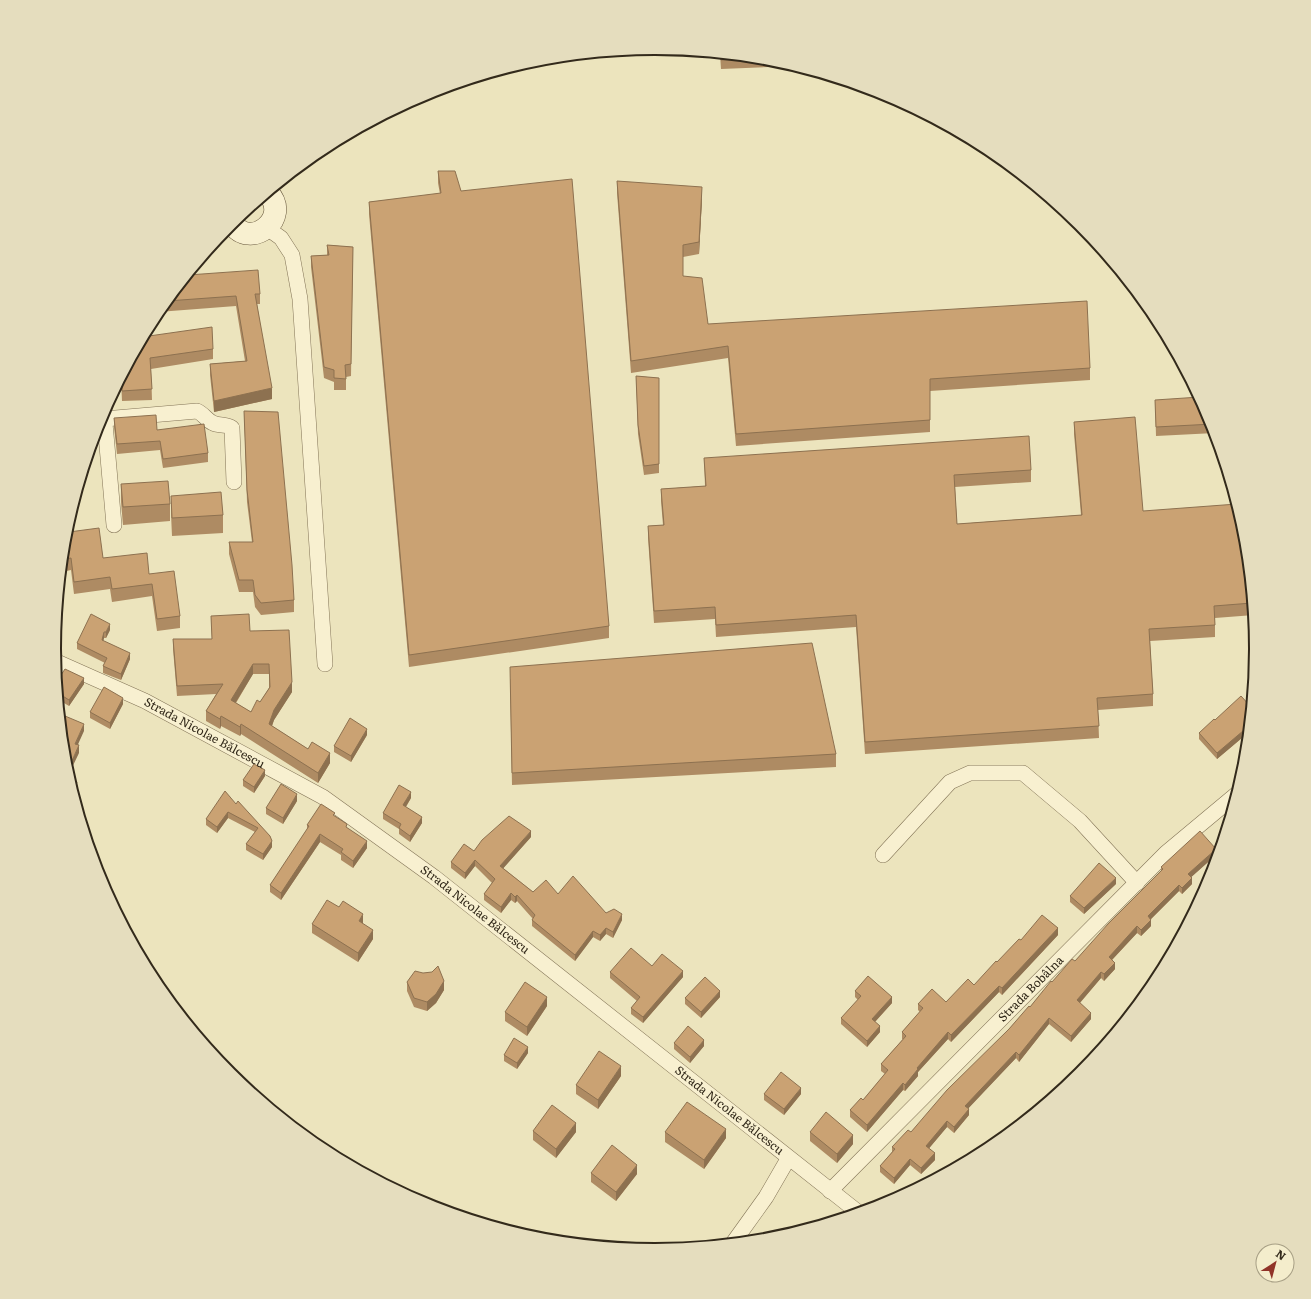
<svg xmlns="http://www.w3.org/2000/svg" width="1311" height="1299" font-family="Literata,serif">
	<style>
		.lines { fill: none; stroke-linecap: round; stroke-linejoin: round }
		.street-casing { stroke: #837457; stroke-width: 16 }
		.secondary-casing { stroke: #65553a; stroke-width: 23 }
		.street { stroke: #f8f0d0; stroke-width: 15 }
		.secondary { stroke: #f8f0d0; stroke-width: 22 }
		.wall { fill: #ae8b63; fill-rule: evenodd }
		.shaded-wall { fill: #8d7150 }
		.building { fill: #caa273; stroke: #8d7150; fill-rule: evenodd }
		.labels { text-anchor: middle; stroke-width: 3.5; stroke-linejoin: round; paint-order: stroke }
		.street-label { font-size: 12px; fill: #332a1b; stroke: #f4edcc }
		.rim { fill: none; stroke: #332a1b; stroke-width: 2 }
	</style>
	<rect width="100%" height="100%" fill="#ece4bd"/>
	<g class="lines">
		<g class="street-casing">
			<g id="street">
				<path d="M267 228 281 238 292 255 300 299 325 664"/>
				<path d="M104 412 114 525"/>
				<path d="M104 419 197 411C204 414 206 420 213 423 219 426 227 424 232 428L234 482"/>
				<path id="s1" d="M55 661 145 701 323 797 434 877 859 1213"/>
				<path d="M883 855 950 782 970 773H1023L1080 821 1137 883"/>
				<path id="s2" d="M830 1191 1166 853 1238 793"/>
				<path d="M733 1243 766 1197 788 1159"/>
			</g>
		</g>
		<g class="secondary-casing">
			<path id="secondary" d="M232 223C250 251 292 218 268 193"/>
		</g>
		<use href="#street" class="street"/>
		<use href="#secondary" class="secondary"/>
	</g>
	<path class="wall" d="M720 54 773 60 793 66 721 69Z
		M438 171 461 191 609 626V638L409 667 369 214V202L440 194 438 183Z
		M617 181 702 199 699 254 683 257V276L708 324 1090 368V380L930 391V432L736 446 728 358 631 373 617 193Z
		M327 245 353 247 351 376 346 377V390H334V382L324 378 311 267V256L327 255Z
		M188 275 260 294V304H257L272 399 214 412 210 375V364L245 361 236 306 158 312Z
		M149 328V336L213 349V359L151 369 152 400 122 401 121 379Z
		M636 376 659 378V473L644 475 638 434Z
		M1155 400 1211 420 1215 433 1156 436Z
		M244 411 294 600V612L261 615 255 607 253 592H239L229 554V542H252L247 502Z
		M114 418 208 453V462L163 468 160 450 117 454 114 427Z
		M1074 422 1143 511 1245 532 1254 615 1215 618V637L1150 641 1153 694V706L1098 710 1099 738 865 754 856 627 716 637 715 619 654 623 648 538V526L663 525 661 501V489L705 486 704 458 1031 470V482L955 487 957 524 1081 515 1074 434Z
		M121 484 170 504V521L123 525 121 502Z
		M171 496 223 515V533L172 536 171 514Z
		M76 499V508H73Z
		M66 532H69L103 558 149 574 180 616V628L157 631 152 596 112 602 110 589 74 594 71 570 62 572Z
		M211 616 250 631 292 692 274 720 272 726 330 763 318 783 241 734 240 736 221 726 220 729 206 721V711L216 694 177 696 173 649V639H212ZM253 674H269V688L260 702 251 712 236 703Z
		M110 630 106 638H104L103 641 130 659 121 680 103 673V666L105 663 77 649V643Z
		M510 679 836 754V767L512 785Z
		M57 681 84 684 69 706 59 700Z
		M123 704 110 729 90 718V712Z
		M1251 707 1249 732 1217 759 1199 739V733L1215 720Z
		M367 735 351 762 334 752V746Z
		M265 776 254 793 243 786V780Z
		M411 798 406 807 422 823 410 842 399 834V829L383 819V813Z
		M297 801 283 824 266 814V808Z
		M236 804 270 836 272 847 263 860 246 850V844L255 832 228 818 217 833 206 825V819Z
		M335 816 367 848 353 868 341 860V855L320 842 281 900 270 892V885L307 830V825Z
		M531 837 503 868 533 892 558 894 606 913 622 920 613 938 606 934 600 941 593 937 575 961 532 926V920L533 919 517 901 515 903 511 900 501 913 484 900V894L492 883 475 866 465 879 451 868V862L474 851Z
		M1216 855 1191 877 1192 884 1182 894 1179 891 1151 919V926L1141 936 1137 933 1112 960 1115 969 1104 981 1101 978 1080 1003 1091 1019 1071 1042 1049 1024 1019 1062 1016 1058 968 1108 969 1115 954 1133 947 1127 929 1148 935 1160 921 1174 910 1165 894 1184 880 1172V1166L892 1152V1147L911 1132 1030 1007 1052 982 1075 961 1161 871V867Z
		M1116 884 1084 914 1070 902V896Z
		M312 924H363L373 939 358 962 312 933Z
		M1058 935 1002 995 999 992 951 1042 948 1039 918 1072V1076L905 1091 903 1090 867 1132 850 1117V1110L863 1100 885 1074 881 1071V1064L903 1039H902V1032L920 1012 918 1010V1004L946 1002 974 985 1021 940Z
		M652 966 683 977 643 1023 631 1014V1008L637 1001 610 978V972Z
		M407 982 444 990 436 1003 427 1011 414 1007 407 991Z
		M855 991 892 1003 875 1022 880 1032 867 1047 841 1024V1018L858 1000 855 997Z
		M720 997 701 1018 685 1004V998Z
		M547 1006 527 1036 505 1021V1012Z
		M674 1043 704 1046 690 1063 674 1049Z
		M528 1053 517 1069 504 1061V1055Z
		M621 1076 598 1109 576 1094V1085Z
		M764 1094H801L784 1115 764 1100Z
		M533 1131 576 1132 556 1158 533 1140Z
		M665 1132 726 1138 704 1169 665 1142Z
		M810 1132 853 1144 837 1163 810 1141Z
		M591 1173 637 1174 616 1201 591 1182Z"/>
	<path class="shaded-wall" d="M702 187V199L699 254V242Z
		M272 388V399L214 412V401Z
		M110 624V630L106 638V632Z
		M104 632V638L102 646V640Z
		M130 653V659L121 680V674Z
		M253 664V674L231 710V700Z
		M84 678V684L69 706V700Z
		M292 682V692L274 720 269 734V724L274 710Z
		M123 698V704L110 729V723Z
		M221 716V726L220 729V719Z
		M84 724V731L75 751V744Z
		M241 724V734L240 736V727Z
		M1250 725 1249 732 1217 759V753Z
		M367 729V735L351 762V756Z
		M79 745V753L68 776 67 772Z
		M330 753V763L318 783V773Z
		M265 770V776L254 793V787Z
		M77 782V790L74 795 73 790Z
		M411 792V798L403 811V805Z
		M297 794V801L283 824V818Z
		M228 812V818L217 833V827Z
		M422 817V823L410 842V836Z
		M531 831V837L500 872V866Z
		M320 834V842L281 900V893Z
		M272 841V847L263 860V854Z
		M367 841V848L353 868V861Z
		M1216 849V855L1188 880V874Z
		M475 860V866L465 879V873Z
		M1116 878V884L1084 914V908Z
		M1192 878V884L1182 894V888Z
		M1179 885V891L1148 922V916Z
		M511 893V900L501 913V907Z
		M517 895V901L515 903V897Z
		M363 914V924L359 921Z
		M622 914V920L613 938V932Z
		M1151 920V926L1141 936V930Z
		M1137 926V933L1109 963V957Z
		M606 928V934L600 941V935Z
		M1058 928V935L1002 995V988Z
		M373 930V939L358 962V953Z
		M593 931V937L575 961V955Z
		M1115 963V969L1104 981V974Z
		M683 971V977L643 1023V1017Z
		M1101 972V978L1077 1006V1000Z
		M444 981V990L436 1003 427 1011V1002Z
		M999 986V992L951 1042V1035Z
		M720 991V997L701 1018V1012Z
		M547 997V1006L527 1036V1027Z
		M892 997V1003L872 1025V1019Z
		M1091 1013V1019L1071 1042V1036Z
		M1049 1018V1024L1019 1062V1055Z
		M880 1026V1032L867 1047V1041Z
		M948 1032V1039L918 1072V1076L905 1091V1085L917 1068Z
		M704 1040V1046L690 1063V1057Z
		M528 1047V1053L517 1069V1063Z
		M1016 1052V1058L965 1112V1106Z
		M621 1066V1076L598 1109V1100Z
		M903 1083V1090L867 1132V1125Z
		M801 1088V1094L784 1115V1109Z
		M969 1109V1115L954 1133V1127Z
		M947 1121V1127L926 1152V1146Z
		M576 1123V1132L556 1158V1149Z
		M726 1129V1138L704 1169V1160Z
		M853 1135V1144L837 1163V1154Z
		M935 1153V1160L921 1174V1168Z
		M910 1159V1165L894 1184V1178Z
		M637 1165V1174L616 1201V1192Z"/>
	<path class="building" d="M721 54 758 58 721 60Z
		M438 171H455L461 191 572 179 609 626 409 655 369 202 441 193Z
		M617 181 702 187 699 242 683 245V276L702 278 708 324 1087 301 1090 368 930 379V420L736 434 728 346 631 361Z
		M327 245 353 247 351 364 345 365 346 379 334 378V370L324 367 311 256 329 255Z
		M258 270 260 294H255L272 388 214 401 210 364 247 361 236 296 167 301 188 275Z
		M212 327 213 349 150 358 152 389 122 391V378L149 328V336Z
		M636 376 659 378V464L644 466 638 425Z
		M1200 397 1211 420 1213 424 1156 427 1155 400Z
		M244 411 278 412 292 565 294 600 261 603 255 595 253 580H239L229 542H253L247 490Z
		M156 415 157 430 204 424 208 453 163 459 160 441 117 444 114 418Z
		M1135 417 1143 511 1237 504 1245 532 1252 603 1214 606 1215 625 1149 629 1153 694 1097 698 1099 726 865 742 856 615 716 625 715 607 654 611 648 526 664 525 661 489 706 486 704 458 1029 436 1031 470 954 475 957 524 1082 515 1074 422Z
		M168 481 170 504 123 507 121 484Z
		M221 492 223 515 172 518 171 496Z
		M68 525 69 532 99 528 103 558 147 553 149 574 174 571 180 616 157 619 152 584 112 589 110 577 74 582 71 558 63 559 66 532Z
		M91 614 110 624 106 632H104L102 640 130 653 121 674 103 666 107 658 77 643Z
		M249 614 250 631 289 630 292 682 274 710 269 724 308 749 312 742 330 753 318 773 241 724 240 727 221 716 220 719 206 711 223 684 177 686 173 639H212L211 616ZM253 664H269L270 687 260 702 257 700 251 712 231 700Z
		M812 643 836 754 512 773 510 667Z
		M65 669 84 678 69 700 58 693 57 681Z
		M104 687 123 698 110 723 90 712Z
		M1241 696 1251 707 1250 725 1217 753 1199 733 1214 719 1215 720Z
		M65 716 84 724 75 744 79 745 67 772 66 767 61 725Z
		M350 718 367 729 351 756 334 746Z
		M254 764 265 770 254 787 243 780Z
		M68 776 77 782 73 790Z
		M281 784 297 794 283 818 266 808Z
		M399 785 411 792 403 805 422 817 410 836 399 828 401 824 383 813Z
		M225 791 236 804 238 801 270 836 272 841 263 854 246 844 258 828 228 812 217 827 206 819Z
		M321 804 335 813 333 815 347 824 346 827 367 841 353 861 341 852 343 849 320 834 281 893 270 885 309 826 307 825Z
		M509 816 531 831 500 866 533 892 546 880 558 894 573 876 606 913 614 909 622 914 613 932 606 928 600 935 593 931 575 955 532 920 535 915 517 895 515 897 511 893 501 907 484 894 495 879 475 860 465 873 451 862 464 844 474 851 482 840Z
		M1200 831 1216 849 1188 874 1192 878 1182 888 1179 885 1148 916 1151 920 1141 930 1137 926 1109 957 1115 963 1104 974 1101 972 1077 1000 1091 1013 1071 1036 1049 1018 1019 1055 1016 1052 965 1106 969 1109 954 1127 947 1121 926 1146 935 1153 921 1168 910 1159 894 1178 880 1166 895 1149 892 1147 908 1130 911 1132 947 1090 1009 1029 1029 1006 1030 1007 1051 981 1052 982 1072 959 1075 961 1108 924 1163 869 1161 867Z
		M1099 863 1116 878 1084 908 1070 896Z
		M327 900 339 907 343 901 363 914 359 921 373 930 358 953 312 924Z
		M1042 915 1058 928 1002 988 999 986 951 1035 948 1032 917 1068 918 1069 905 1085 903 1083 867 1125 850 1110 861 1098 863 1100 888 1070 881 1064 906 1036 902 1032 923 1008 918 1004 932 989 946 1002 968 979 974 985 996 961 997 962 1019 939 1021 940Z
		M631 948 652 966 662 954 683 971 643 1017 631 1008 640 997 610 972Z
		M438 966 444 981 436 994 427 1002 414 998 407 982 415 971 423 973 432 972Z
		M868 976 892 997 872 1019 880 1026 867 1041 841 1018 861 996 855 991Z
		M705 977 720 991 701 1012 685 998Z
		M525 982 547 997 527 1027 505 1012Z
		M688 1026 704 1040 690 1057 674 1043Z
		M514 1038 528 1047 517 1063 504 1055Z
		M599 1051 621 1066 598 1100 576 1085Z
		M781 1072 801 1088 784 1109 764 1094Z
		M687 1102 726 1129 704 1160 665 1132Z
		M552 1105 576 1123 556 1149 533 1131Z
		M826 1112 853 1135 837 1154 810 1132Z
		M612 1145 637 1165 616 1192 591 1173Z"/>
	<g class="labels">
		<g class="street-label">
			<text dy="4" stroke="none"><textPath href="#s1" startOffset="166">Strada Nicolae Bălcescu</textPath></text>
			<text dy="4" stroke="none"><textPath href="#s1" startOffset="490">Strada Nicolae Bălcescu</textPath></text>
			<text dy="4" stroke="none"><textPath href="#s2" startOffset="285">Strada Bobâlna</textPath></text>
			<text dy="4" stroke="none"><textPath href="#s1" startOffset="814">Strada Nicolae Bălcescu</textPath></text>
		</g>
	</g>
	<path d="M0 0H1311V1299H0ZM61 649a594 594 0 1 1 1188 0a594 594 0 1 1-1188 0Z" fill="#e5ddbe" fill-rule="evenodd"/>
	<path class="rim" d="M61 649a594 594 0 1 1 1188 0a594 594 0 1 1-1188 0Z"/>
	<g transform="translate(1275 1263) rotate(36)"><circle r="19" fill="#f4edcc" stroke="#a79f85"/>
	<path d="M0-3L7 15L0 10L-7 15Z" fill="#913428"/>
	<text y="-6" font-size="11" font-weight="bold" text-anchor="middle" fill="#332a1b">N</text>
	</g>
</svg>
